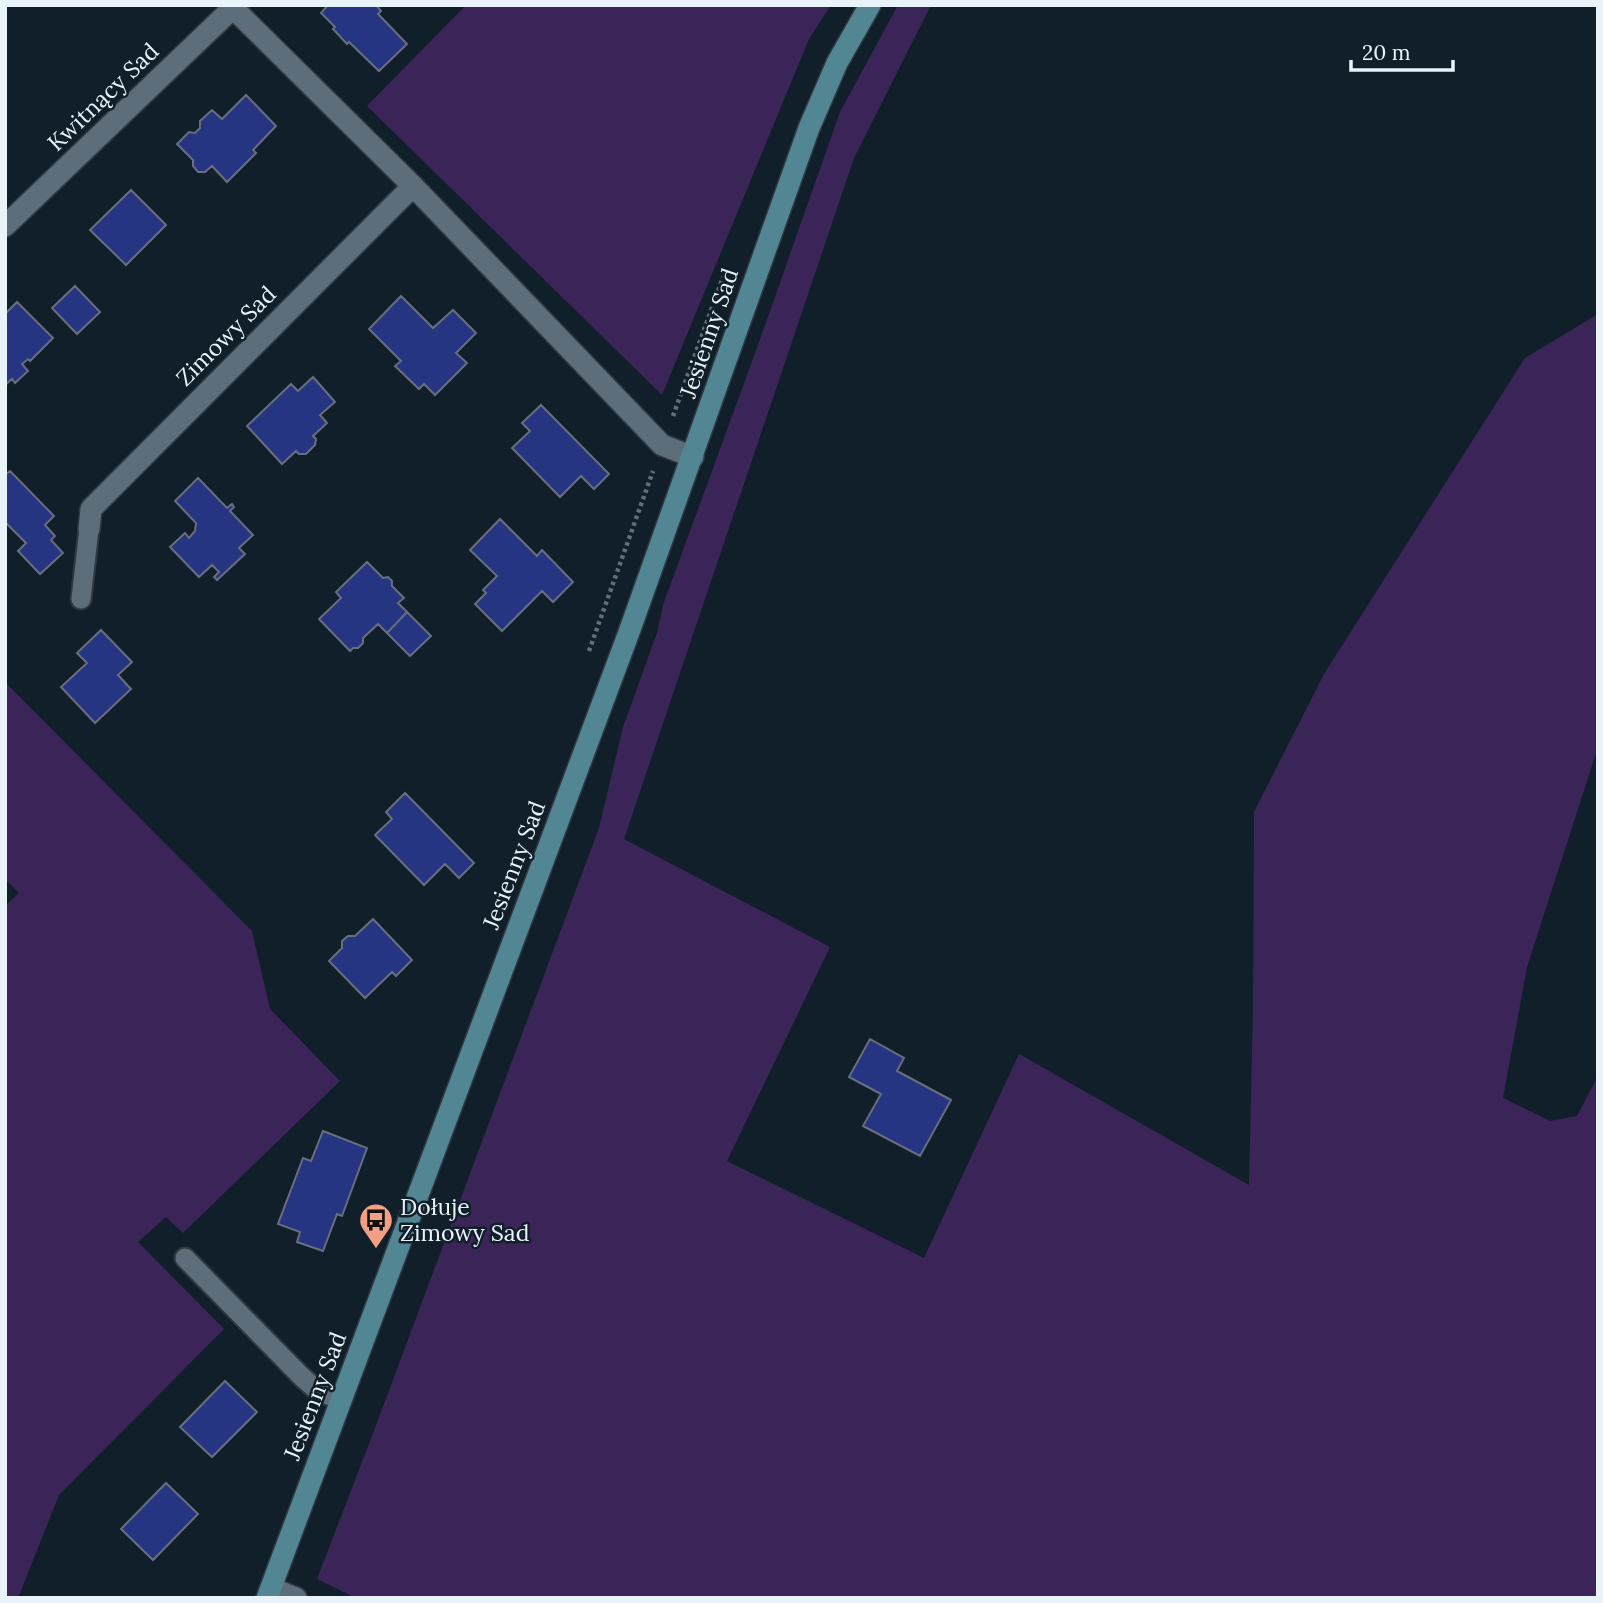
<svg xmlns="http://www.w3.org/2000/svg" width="1603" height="1603" font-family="Lora,serif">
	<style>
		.green { fill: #3b2558 }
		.building { fill: #253581; stroke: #686e7f; stroke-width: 2 }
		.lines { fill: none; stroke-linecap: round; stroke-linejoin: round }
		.lane-casing { stroke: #2f3840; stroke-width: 23 }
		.street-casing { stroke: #2f3840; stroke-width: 24 }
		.secondary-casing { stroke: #2f3840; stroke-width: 24 }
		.path { stroke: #626f78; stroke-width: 4.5; stroke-dasharray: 3.5 3.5; stroke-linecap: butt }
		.lane { stroke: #5d6e7a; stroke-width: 19 }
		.street { stroke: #5d6e7a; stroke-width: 21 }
		.secondary { stroke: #528693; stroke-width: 21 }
		.labels { text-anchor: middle; stroke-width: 5; stroke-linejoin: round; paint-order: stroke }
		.street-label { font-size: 23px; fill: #e9f3fa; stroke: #101f29 }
		.poi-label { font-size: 23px; fill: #e9f3fa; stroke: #101f29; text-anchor: start }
	</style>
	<rect width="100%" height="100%" fill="#101f29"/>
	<path class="green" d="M466 5H831L809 39 662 395 367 106Z
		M898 5H931L854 158 624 839 830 947 727 1161 924 1258 1019 1054 1249 1185 1253 1005 1254 812 1324 674 1525 358 1598 314V747L1527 967 1503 1098 1550 1121 1577 1116 1598 1076V1598H356L317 1579 372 1436 599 828 623 727 657 633 663 605 758 345 840 112Z
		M5 682 252 931 270 1009 340 1081 183 1233 166 1217 138 1242 224 1329 59 1495 18 1598H5V906L19 893 5 879Z"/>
	<path class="building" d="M328 5H376L381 11 378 14 407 44 379 71 349 42 347 44 333 29 335 27 321 13Z
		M246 95 276 126 253 150 256 153 227 182 212 166 205 172H198L193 166V160L177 144 189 132 195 133 200 128V121L212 110 222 119Z
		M131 190 166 225 126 265 90 230Z
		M75 286 100 312 77 334 52 308Z
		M401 296 433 328 453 310 476 333 456 353 467 363 435 395 424 384 419 389 395 366 401 361 369 329Z
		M17 302 53 338 30 361 28 359 22 364 28 371 15 383 12 379 5 385V314Z
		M313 377 335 402 320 415 327 423 313 436 316 439 315 445 306 454H299L296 451 282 464 247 426 291 384 298 391Z
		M541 405 609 474 594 489 581 476 560 497 512 448 530 431 522 423Z
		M10 471 54 516 45 525 55 536 51 540 63 553 40 574 18 551 26 543 5 522V475Z
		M198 478 227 508 232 504 234 507 230 511 253 535 239 548 245 554 217 580 214 577 219 572 212 565 199 577 170 547 185 533 189 538 195 531 196 523 175 501Z
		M500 519 537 556 542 550 573 582 553 602 542 591 502 631 475 604 486 593 483 590 497 576 470 550Z
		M367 562 383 578 388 577 392 581V586L404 598 398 603 407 612 387 633 378 624 363 638V643L358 648H353L350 651 319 619 341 598 336 592Z
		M407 612 431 636 410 656 387 633Z
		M101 630 132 662 118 675 131 689 95 723 61 687 87 663 77 653Z
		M405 793 474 863 459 878 445 864 424 885 375 835 392 819 386 812Z
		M373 919 412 960 396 976 392 972 365 998 329 961 342 948V941L348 936H355Z
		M870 1039 904 1058 897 1071 951 1100 920 1156 863 1126 881 1094 849 1077Z
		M323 1131 367 1148 342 1216 337 1214 323 1251 297 1242 300 1232 278 1224 303 1158 311 1161Z
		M225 1381 257 1412 212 1457 180 1427Z
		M166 1483 198 1514 153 1560 121 1529Z"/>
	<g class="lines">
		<g class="lane-casing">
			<path id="lane" d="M81 599 89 529
				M185 1258 302 1377 318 1391 342 1400"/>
		</g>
		<g class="street-casing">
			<path id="street" d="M233 8 413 186 662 445 693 457
				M5 226 236 5
				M89 529 91 509 413 186
				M271 1588 296 1598"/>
		</g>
		<g class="secondary-casing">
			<path id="secondary" d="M267 1598 628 635 809 128 837 63 870 5"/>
		</g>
		<path class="path" d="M673 416 723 277
			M589 651 653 471"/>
		<use href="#lane" class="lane"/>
		<use href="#street" class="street"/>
		<use href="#secondary" class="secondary"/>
	</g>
	<defs>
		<g id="bus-pin" transform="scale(1.75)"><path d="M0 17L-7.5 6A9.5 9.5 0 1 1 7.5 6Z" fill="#f39f86" stroke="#101f29"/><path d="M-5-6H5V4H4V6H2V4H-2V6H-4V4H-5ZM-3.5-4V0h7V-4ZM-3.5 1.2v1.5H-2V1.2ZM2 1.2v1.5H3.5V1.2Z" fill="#111"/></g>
	</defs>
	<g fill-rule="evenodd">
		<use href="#bus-pin" x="376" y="1220"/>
	</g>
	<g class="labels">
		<g class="street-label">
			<text transform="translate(103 97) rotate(-44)" y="8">Kwitnący Sad</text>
			<text transform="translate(709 333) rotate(-71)" y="8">Jesienny Sad</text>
			<text transform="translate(226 336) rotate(-45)" y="8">Zimowy Sad</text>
			<text transform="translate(514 865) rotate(-69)" y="8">Jesienny Sad</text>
			<text transform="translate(315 1396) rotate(-69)" y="8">Jesienny Sad</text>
		</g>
		<g class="poi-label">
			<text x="400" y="1215">Dołuje<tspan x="400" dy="26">Zimowy Sad</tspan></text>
		</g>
	</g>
	<rect width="1603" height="1603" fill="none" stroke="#e9f3fa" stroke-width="14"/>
	<path d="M1351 60v10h102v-10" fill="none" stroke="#e9f3fa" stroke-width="3.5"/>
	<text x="1362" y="60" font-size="21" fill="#e9f3fa" stroke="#101f29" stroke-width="5" paint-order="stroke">20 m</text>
</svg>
